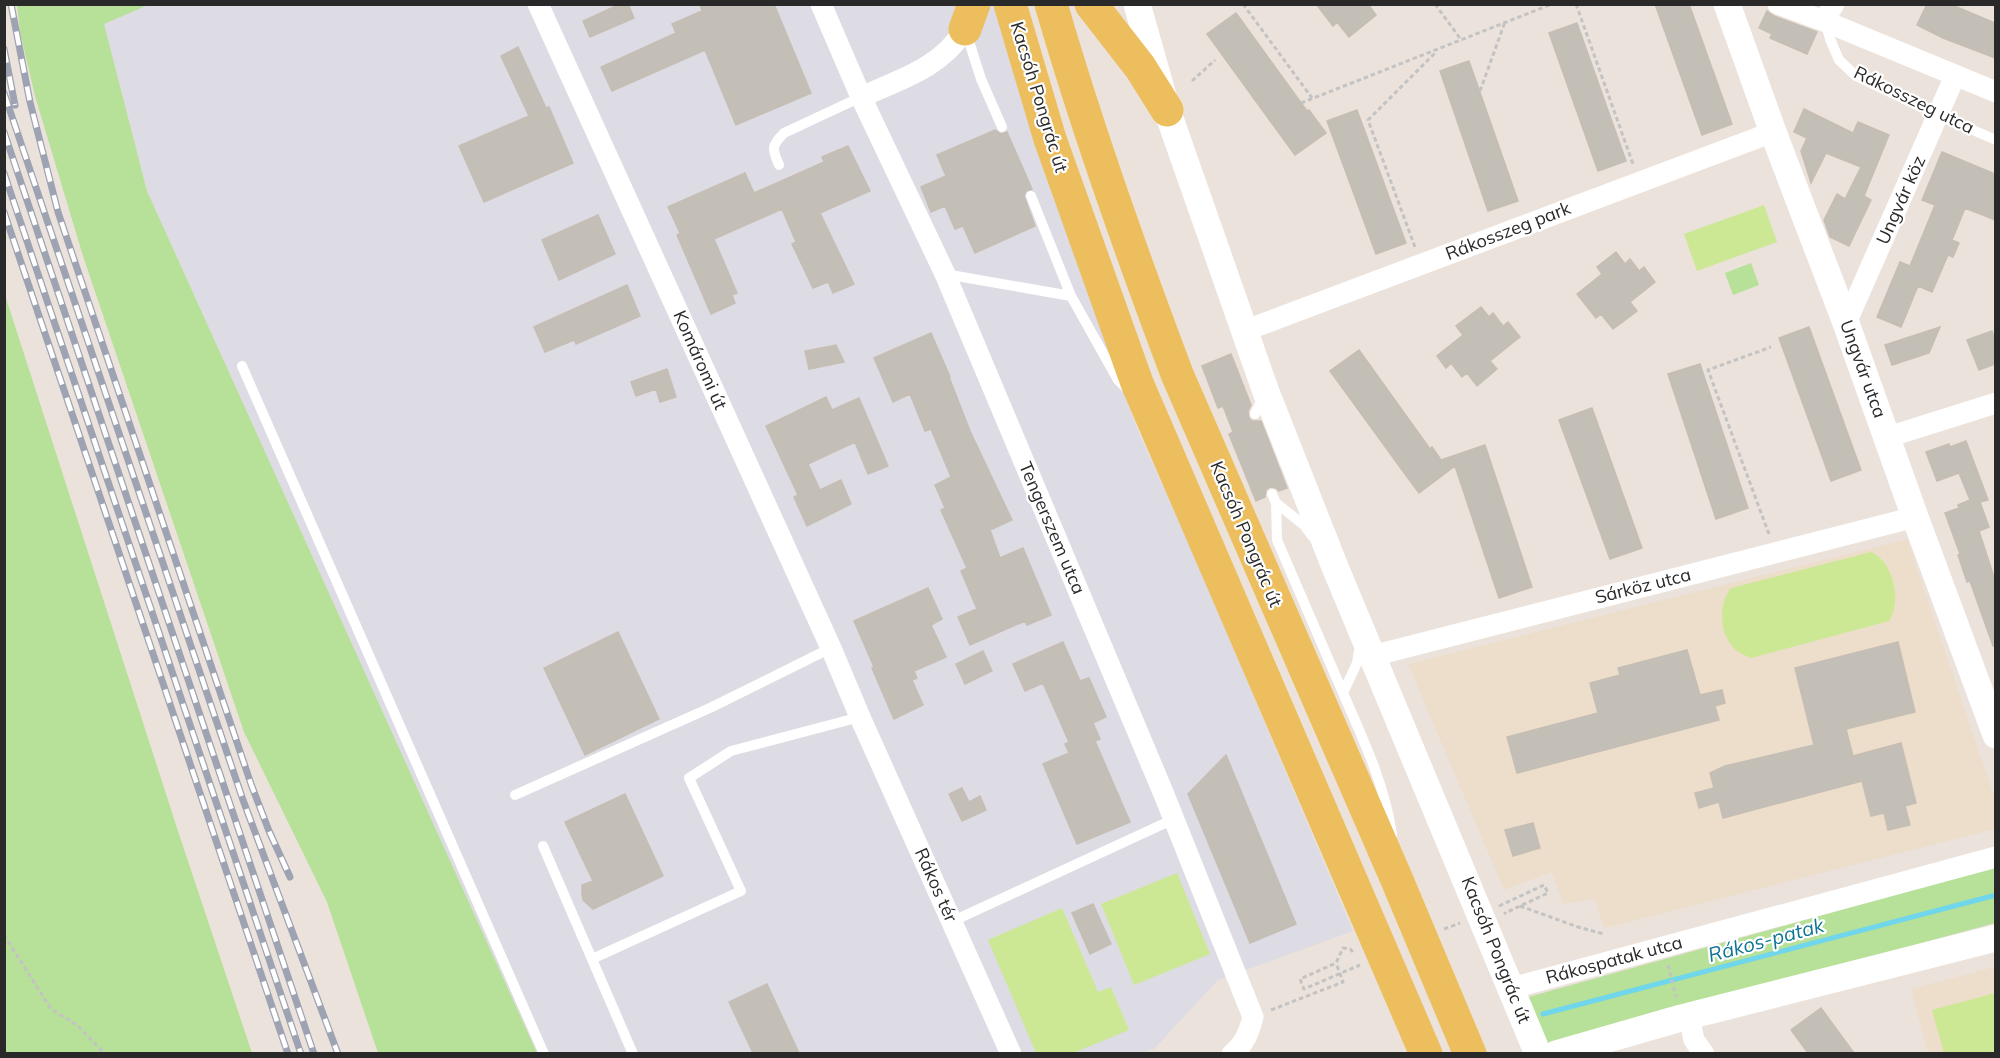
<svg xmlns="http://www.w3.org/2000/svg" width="2000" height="1058" font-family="Mulish,sans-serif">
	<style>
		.industrial { fill: #dddbe3 }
		.education { fill: #ecdeca }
		.green { fill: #b7e098 }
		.pitch { fill: #cce894 }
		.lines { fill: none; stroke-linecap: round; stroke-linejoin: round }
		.stream { stroke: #6fd6eb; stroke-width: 5 }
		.building { fill: #c3beb6; stroke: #c6beb5; stroke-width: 1.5 }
		.path { stroke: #c3c3c3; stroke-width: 3; stroke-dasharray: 4.5 3; stroke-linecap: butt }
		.service { stroke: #fff; stroke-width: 10 }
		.minor { stroke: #fff; stroke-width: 21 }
		.tertiary { stroke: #fff; stroke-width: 27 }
		.primary { stroke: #edbe5e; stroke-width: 33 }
		.rail-casing { stroke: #9ea3b3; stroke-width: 7 }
		.rail { stroke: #fff; stroke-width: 4.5; stroke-dasharray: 14; stroke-linecap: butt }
		.labels { text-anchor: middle; stroke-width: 4.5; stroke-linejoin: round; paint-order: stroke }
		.street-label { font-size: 18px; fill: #292929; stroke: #fff }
		.water-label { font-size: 20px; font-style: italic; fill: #107495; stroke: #fff }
	</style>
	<rect width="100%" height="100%" fill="#ebe2db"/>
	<path class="industrial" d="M148 4 998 5 1042 165 1137 429 1189 544 1353 931 1218 980 1154 1049 1137 1053H537L147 191 104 24Z"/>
	<path class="education" d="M1907 539 1995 799V829L1604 928 1595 899 1563 904 1552 872 1504 890 1408 664Z
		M1995 967V1053H1928L1911 989Z"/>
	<path class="green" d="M17 5H148L104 24 147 191 537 1053H378L327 902 244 732 83 256 35 96 20 32Z
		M1751 263 1759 285 1733 295 1725 273Z
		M5 295 177 828 252 1053H5Z
		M1995 867V923L1526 1050 1507 1003Z"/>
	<path class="pitch" d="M1764 205 1777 242 1697 271 1684 234Z
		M1871 552C1894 562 1902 602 1889 621L1751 658C1745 655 1738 653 1734 648 1719 633 1718 604 1731 588Z
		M1177 873 1210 954 1134 985 1101 904Z
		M1062 908 1098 992 1111 987 1129 1030 1073 1053H1036L988 940Z
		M1995 993V1053H1944L1932 1010Z"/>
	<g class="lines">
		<path class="stream" d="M1543 1014 1996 895"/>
	</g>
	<path class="building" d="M620 4H628L634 18 590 37 583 21Z
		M700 4H774L811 93 736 125 705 50 612 91 601 67 676 33 672 24 702 11Z
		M1316 4H1368L1376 15 1349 37 1337 22 1333 26Z
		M1655 4H1689L1732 124 1702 135Z
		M1927 4H1950L1995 23V58L1943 38 1917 25Z
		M1767 11 1774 16 1817 32 1807 54 1770 38 1772 34 1759 28Z
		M1236 13 1307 111 1309 110 1326 133 1295 155 1207 34Z
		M1577 23 1626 161 1598 171 1549 33Z
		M518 47 546 108 549 107 573 163 484 202 459 146 529 116 501 56Z
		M1469 61 1518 201 1488 211 1440 71Z
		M1804 109 1853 133 1858 122 1889 135 1864 196 1871 200 1849 246 1830 237 1824 220 1837 194 1845 199 1861 167 1826 153 1811 183 1801 151 1807 138 1794 132Z
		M1357 110 1406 243 1376 254 1327 121Z
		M995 130 1001 134 1007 132 1032 189 1026 191 1024 196 1035 226 975 253 963 226 955 229 945 206 931 212 921 187 946 176 937 155Z
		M848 146 870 191 820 213 854 284 833 293 828 282 813 288 792 244 796 242 782 209 714 239 737 293 732 295 735 303 711 314 677 235 680 233 668 207 745 173 754 193 824 162 822 157Z
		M1942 152 1995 174V220L1965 208 1952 240 1959 243 1953 257 1948 255 1932 292 1918 286 1901 327 1877 317 1900 262 1910 266 1935 205 1922 200Z
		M598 215 615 254 559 280 542 240Z
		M1616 252 1625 264 1630 259 1639 271 1644 267 1655 282 1630 302 1637 311 1613 329 1601 314 1596 318 1577 294 1602 274 1597 267Z
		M627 285 640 316 576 344 574 340 545 352 534 327Z
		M1481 307 1489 317 1493 313 1503 326 1508 322 1520 337 1490 361 1497 369 1477 386 1467 373 1462 377 1451 363 1446 368 1437 356 1463 335 1456 326Z
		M1809 327 1861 470 1831 481 1779 338Z
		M1940 327 1929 353 1892 365 1885 345Z
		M1992 331 1995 341V364L1979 370 1967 340Z
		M931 333 950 377H949L970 431 1012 520 990 530 1000 558 1023 548 1051 615 1027 625 1025 621 970 645 958 617 977 609 961 571 967 568 941 510 945 508 935 485 951 477 931 429 925 431 910 394 893 402 874 358Z
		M836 345 844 362 809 369 805 351Z
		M1359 350 1430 449 1432 447 1441 460 1485 445 1532 587 1499 598 1455 466 1419 493 1405 474 1330 371Z
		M1231 354 1251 405 1248 411 1249 418 1252 421H1261L1287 488 1279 491 1276 488 1270 487 1266 490 1265 497 1256 501 1229 434 1233 432 1223 406 1218 408 1202 366Z
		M1700 364 1748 508 1716 519 1668 374Z
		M667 369 676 397 660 402 656 389 636 396 631 382Z
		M826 397 832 410 859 398 888 466 868 474 855 442 808 464 820 490 841 480 851 504 807 526 794 497 798 495 766 426Z
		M1592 408 1642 548 1610 559 1559 420Z
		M1966 441 1988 500 1980 502 1989 527 1979 531 1995 580V646H1993L1970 581 1967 582 1958 555 1960 554 1945 513 1959 508 1958 505 1970 500 1959 473 1937 481 1926 452 1949 444 1950 447Z
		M928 588 942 619 931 625 946 657 914 671 917 678 912 680 923 705 894 719 872 668 874 667 854 621Z
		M618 632 659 719 585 755 544 668Z
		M1063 642 1080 681 1089 678 1106 717 1093 723 1100 739 1095 741 1130 822 1077 844 1043 764 1069 753 1065 744 1069 742 1043 683 1025 691 1013 664Z
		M1898 642 1915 712 1846 729 1853 756 1901 743 1916 803 1905 806 1910 825 1888 830 1884 813 1871 816 1862 781 1723 818 1719 802 1699 808 1695 793 1714 788 1710 773 1725 766 1814 745 1795 668Z
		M1687 650 1700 695 1722 690 1725 703 1715 706 1719 720 1517 773 1507 737 1598 713 1590 683 1620 675 1618 668Z
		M983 651 992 671 965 684 956 664Z
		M1226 755 1296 924 1250 943 1188 794Z
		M962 788 969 802 980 796 986 810 962 821 949 794Z
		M625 794 663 876 593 909 583 900 582 894V885L593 881 565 822Z
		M1533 823 1540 848 1513 856 1505 830Z
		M1093 904 1111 944 1090 954 1072 913Z
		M767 984 799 1053H753L729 1002Z
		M1821 1008 1854 1053H1808L1791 1030Z"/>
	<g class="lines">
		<path class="path" d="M1243 4 1312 98
			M1435 4 1462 41
			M1576 4 1633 164
			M1192 81 1215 60
			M1480 91 1505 22
			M1301 103 1552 4
			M1415 247 1368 120 1435 53
			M1769 534 1708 370 1771 347
			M1499 906 1544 885 1548 893 1505 913 1506 914
			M1520 906 1578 927 1604 934
			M1444 929 1460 923
			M4 935 51 1009 77 1025 105 1054
			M1353 952 1350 949 1343 948 1336 963 1300 979 1304 989 1360 965
			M1668 965 1676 997
			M1271 1010 1343 982 1336 963"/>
		<path class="service" d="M1825 21 1830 39 1839 60 1856 76 1938 115 1996 140
			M966 32 981 79 1002 127
			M779 165C772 149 771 146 784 133L861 97
			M1031 196 1071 296 1118 380 1128 390
			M945 274 1071 296
			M242 366 544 1054
			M1255 414 1264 395
			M1272 494 1276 503 1277 540 1343 693
			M1276 503 1304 525 1312 536
			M1360 644 1357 663 1343 693C1363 739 1385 785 1392 835
			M515 795 712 707 831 648
			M543 846 633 1054
			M953 921 1174 819
			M592 959 741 891 689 778 731 751 860 717"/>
		<path class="minor" d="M538 4 831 648 860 717 1011 1054
			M821 4 861 97 945 274 1163 792 1253 1017C1249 1032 1245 1044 1232 1054
			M1778 4 1824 21 1996 92
			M1824 21 1834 4
			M861 97C901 79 941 68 965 29
			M1846 323 1955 76
			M1244 331 1773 132
			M1888 437 1996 403
			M1372 656 1915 517
			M1512 988 1996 857
			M1689 1016 1694 1040 1704 1054"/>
		<path class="tertiary" d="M1137 4 1167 110 1266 392 1335 567 1538 1054
			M1727 4 1773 132 1846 323 1915 517 1996 735
			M1556 1054 1681 1018 1996 938"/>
		<path class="primary" d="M1010 4 1050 139 1137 383 1426 1054
			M1051 4C1087 129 1131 252 1177 374L1397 880 1470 1054
			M1091 4 1140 67 1167 110
			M965 29 974 4"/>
		<g class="rail-casing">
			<path id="rail" d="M11 4 30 102 58 212 251 784 269 831 290 877
				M4 49 15 105
				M4 93 243 800 338 1054
				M4 132 314 1054
				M4 173 301 1054
				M4 212 288 1054"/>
		</g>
		<use href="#rail" class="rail"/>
	</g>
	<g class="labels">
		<g class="street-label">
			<text transform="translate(1039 97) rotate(73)" y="6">Kacsóh Pongrác út</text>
			<text transform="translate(1914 100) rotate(26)" y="6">Rákosszeg utca</text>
			<text transform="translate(1901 200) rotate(-66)" y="6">Ungvár köz</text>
			<text transform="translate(1508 231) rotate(-21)" y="6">Rákosszeg park</text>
			<text transform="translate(700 360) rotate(66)" y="6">Komáromi út</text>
			<text transform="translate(1863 369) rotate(70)" y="6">Ungvár utca</text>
			<text transform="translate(1052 528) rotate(67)" y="6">Tengerszem utca</text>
			<text transform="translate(1246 534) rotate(67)" y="6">Kacsóh Pongrác út</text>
			<text transform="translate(1643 586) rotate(-14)" y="6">Sárköz utca</text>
			<text transform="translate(936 885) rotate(66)" y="6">Rákos tér</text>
			<text transform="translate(1496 950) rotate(68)" y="6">Kacsóh Pongrác út</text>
			<text transform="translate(1614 960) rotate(-15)" y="6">Rákospatak utca</text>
		</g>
		<g class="water-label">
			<text transform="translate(1766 940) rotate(-15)" y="7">Rákos-patak</text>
		</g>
	</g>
	<rect width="2000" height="1058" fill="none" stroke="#292929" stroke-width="12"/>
</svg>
